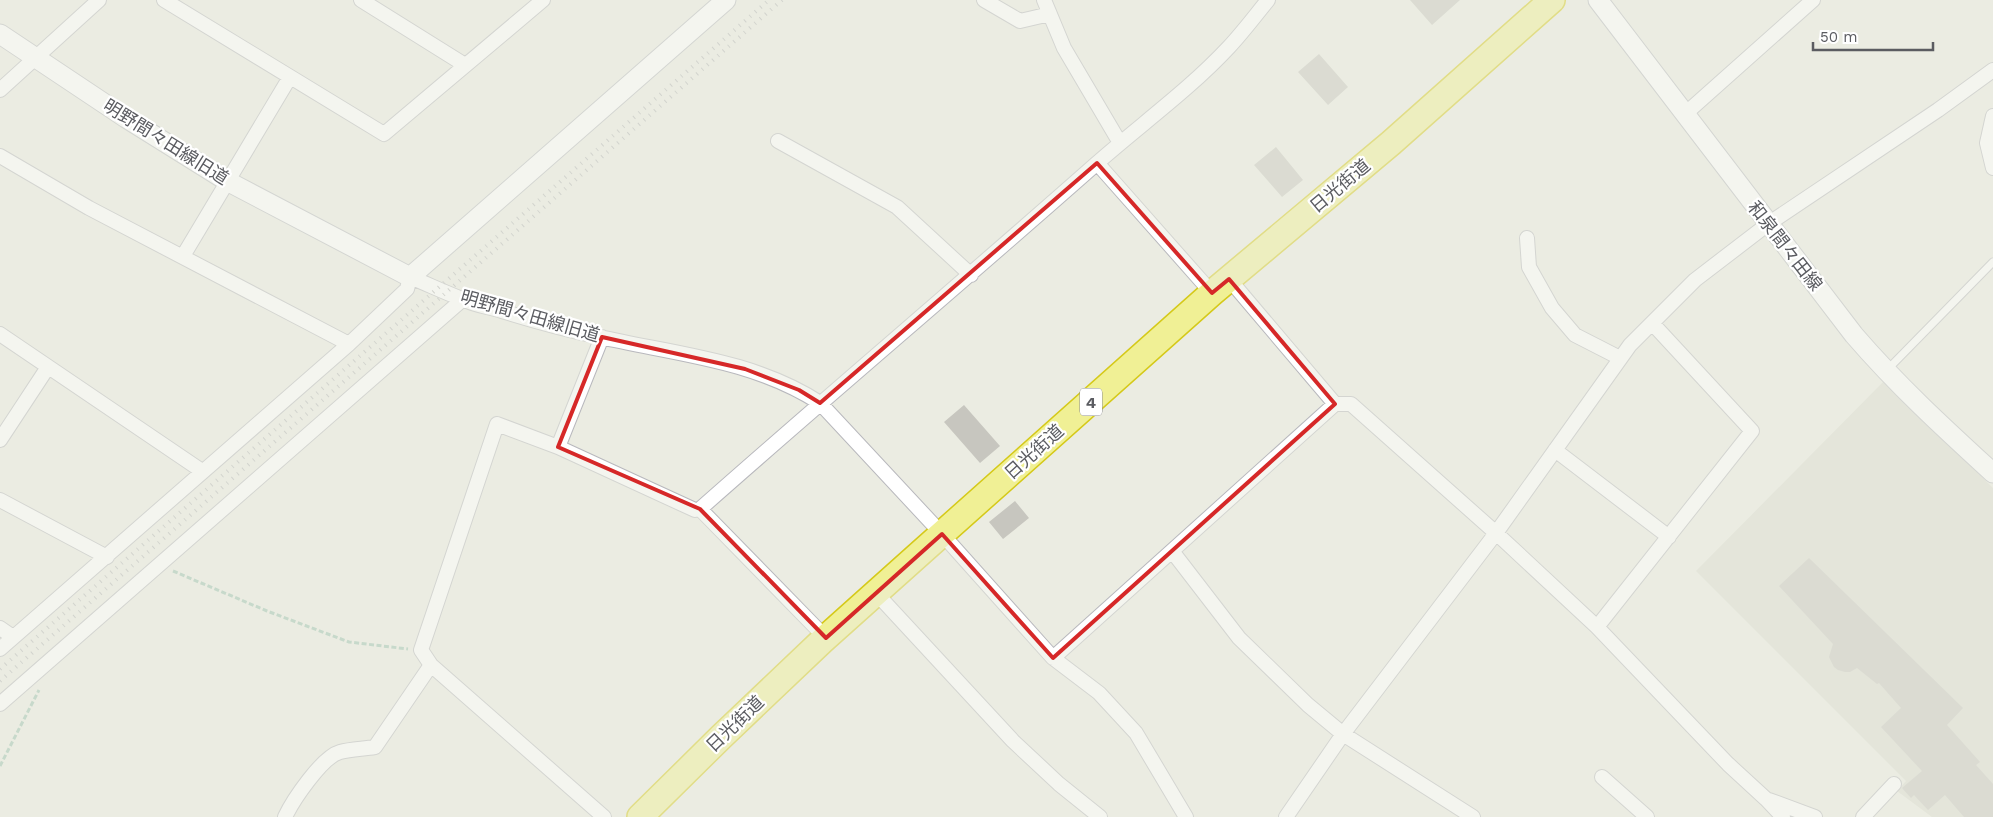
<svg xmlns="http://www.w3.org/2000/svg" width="1993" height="817" font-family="'Work Sans','Noto Sans JP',sans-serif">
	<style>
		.education { fill: #dbdbd1 }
		.building { fill: #c7c6bf }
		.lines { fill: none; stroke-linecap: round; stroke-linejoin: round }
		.lane-casing { stroke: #b8b8bd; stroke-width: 9 }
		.street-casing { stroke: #b8b8bd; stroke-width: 16 }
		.secondary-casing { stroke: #b8b9bf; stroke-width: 21 }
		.highway-casing { stroke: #d5c919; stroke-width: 28 }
		.path { stroke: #9cc1af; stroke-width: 3; stroke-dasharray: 5 2.5; stroke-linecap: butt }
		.lane { stroke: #fff; stroke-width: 7 }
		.street { stroke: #fff; stroke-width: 14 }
		.secondary { stroke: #fff; stroke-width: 19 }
		.highway { stroke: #f0f095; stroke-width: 25 }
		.rail { stroke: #b5b5b6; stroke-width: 4; stroke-dasharray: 1 6; stroke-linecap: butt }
		.marked { fill: none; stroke: #d62828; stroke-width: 4; stroke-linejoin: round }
		.labels { text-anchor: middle; stroke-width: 4.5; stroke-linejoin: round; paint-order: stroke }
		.shield { fill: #fff; stroke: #8c8d90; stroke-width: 1 }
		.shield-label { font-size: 16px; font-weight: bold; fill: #5b5c61 }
		.street-label { font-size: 18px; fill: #5b5c61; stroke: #fff }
	</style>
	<rect width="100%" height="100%" fill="#ebece2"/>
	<path class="education" d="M1884 381 1993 488V817H1932L1897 791 1906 781 1696 571Z"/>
	<path class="building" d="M1410 0H1460L1432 25Z
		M1319 54 1348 87 1328 105 1298 72Z
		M1276 147 1303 180 1282 197 1254 165Z
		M964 405 1000 446 980 463 944 422Z
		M1015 501 1029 518 1003 539 989 522Z
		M1809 558 1963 708 1947 725 1980 762 1976 765 1993 784V817H1964L1945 795 1928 810 1914 795 1911 798 1902 788 1922 771 1881 727 1901 708 1879 683 1877 684 1857 668 1850 672H1845L1838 670 1834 667 1829 657 1833 644 1779 586Z"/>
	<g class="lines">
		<g class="lane-casing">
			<path id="lane" d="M1888 369 1993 262"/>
		</g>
		<g class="street-casing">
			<path id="street" d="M164 0 384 134 543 0
				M361 0 465 65
				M984 0 1020 21 1050 14
				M1044 0 1064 48 1120 143
				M0 90 99 0
				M1685 114 1813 0
				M1993 116 1987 143 1993 168
				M778 141 897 207 971 275
				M0 156 89 208 349 344
				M1097 163 1212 293
				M1527 238 1529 267 1552 308 1575 335 1620 358
				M183 256 290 77
				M0 334 202 471
				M1335 404H1351L1496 533 1597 627 1728 764 1766 799 1783 817
				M0 440 48 367
				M558 447 602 337
				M1555 450 1669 537
				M0 500 107 557
				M700 509 826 638
				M1172 551 1239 638 1308 705 1343 734 1473 817
				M876 593 1013 741 1059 784 1100 817
				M1597 627 1752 431 1652 323
				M0 628 13 637
				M0 649 349 344 407 289 410 277C427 284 444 292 462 299 474 305 489 307 502 311 534 321 567 330 600 337 675 354 754 360 820 403L942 534 1053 658 1099 693 1136 733 1186 817
				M1053 658 1335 404 1229 279
				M0 704 462 300
				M1602 777 1647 817
				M1769 800 1815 817
				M285 817C293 800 322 757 340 752 351 749 363 749 375 747L431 665
				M604 817 431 665 421 650 497 424 558 447 695 510 700 509C831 393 965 280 1096 164 1140 125 1189 90 1229 47 1243 32 1255 16 1268 0
				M1286 817 1343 734 1496 533 1630 345 1695 280 1768 224 1938 110 1993 70
				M1863 817 1894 784"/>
		</g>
		<g class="secondary-casing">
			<path id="secondary" d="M1598 0 1854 335C1897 385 1945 429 1993 473
				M0 34 126 118 227 181 410 277 726 0"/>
		</g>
		<g class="highway-casing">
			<path id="highway" d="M640 817 721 737 822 641 917 556 1212 293 1391 143 1552 0"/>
		</g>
		<path class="path" d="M173 571 267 611 349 642 408 649
			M0 766 39 690"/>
		<use href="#lane" class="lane"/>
		<use href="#street" class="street"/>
		<use href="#secondary" class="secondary"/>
		<use href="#highway" class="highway"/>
		<path class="rail" d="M0 669 769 0
			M0 681 782 0"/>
	</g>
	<path d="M0 0H1993V817H0ZM1097 163 1212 293 1229 279 1335 404 1053 658 942 534 826 638 700 509 558 447 602 337 745 369 799 390 820 403Z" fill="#ebece2" fill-opacity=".55" fill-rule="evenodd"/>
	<path class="marked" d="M1097 163 1212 293 1229 279 1335 404 1053 658 942 534 826 638 700 509 558 447 602 337 745 369 799 390 820 403Z"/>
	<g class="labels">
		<rect class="shield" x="1080" y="388.5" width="22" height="27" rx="4"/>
		<g class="shield-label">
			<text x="1091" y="408">4</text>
		</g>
		<g class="street-label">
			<text transform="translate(166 142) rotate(32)" y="6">明野間々田線旧道</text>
			<text transform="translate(1340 186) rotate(-40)" y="6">日光街道</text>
			<text transform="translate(1785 246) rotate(52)" y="6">和泉間々田線</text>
			<text transform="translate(530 316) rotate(16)" y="6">明野間々田線旧道</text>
			<text transform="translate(1034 452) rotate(-42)" y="6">日光街道</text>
			<text transform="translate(735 724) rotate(-44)" y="6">日光街道</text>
		</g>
	</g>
	<path d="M1813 42v8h120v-8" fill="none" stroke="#5b5c61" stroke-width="2.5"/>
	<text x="1820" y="42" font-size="15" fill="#5b5c61" stroke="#ffffff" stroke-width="4" paint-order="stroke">50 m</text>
</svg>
